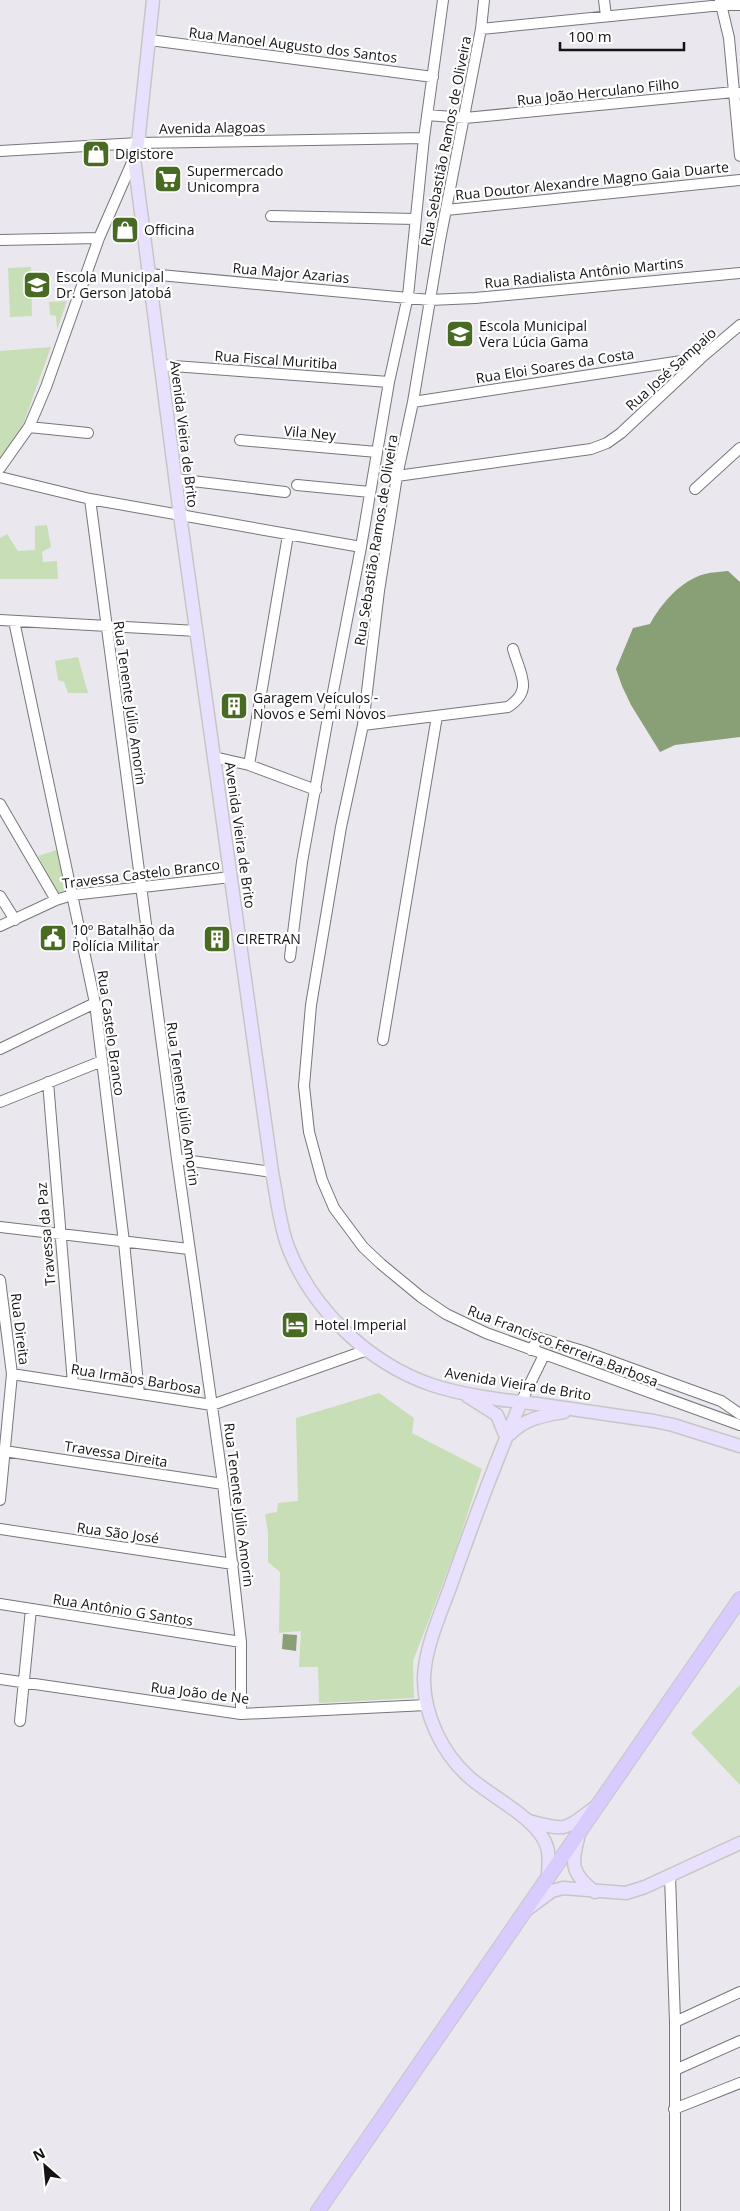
<svg xmlns="http://www.w3.org/2000/svg" width="740" height="2211" font-family="'Open Sans',sans-serif">
	<style>
		.green { fill: #c8deb7 }
		.water { fill: #899f75 }
		.lines { fill: none; stroke-linecap: round; stroke-linejoin: round }
		.minor-casing { stroke: #77767b; stroke-width: 12 }
		.major-casing { stroke: #c7c6c7; stroke-width: 15 }
		.highway-casing { stroke: #c7c6c7; stroke-width: 16 }
		.minor { stroke: #fff; stroke-width: 10 }
		.major { stroke: #e9e0fe; stroke-width: 12 }
		.highway { stroke: #dacbfe; stroke-width: 14 }
		.labels { text-anchor: middle; stroke-width: 4.5; stroke-linejoin: round; paint-order: stroke }
		.street-label { font-size: 14px; fill: #141315; stroke: #fff }
		.poi-label { font-size: 14px; fill: #141315; stroke: #fff; text-anchor: start }
	</style>
	<rect width="100%" height="100%" fill="#eae8ee"/>
	<path class="green" d="M31 267 32 316 10 317 8 268Z
		M67 301 57 330 56 316 50 315 49 302Z
		M51 347 20 433 0 459V351Z
		M47 525 51 547 42 552 43 562 57 561 58 579H0V538L7 534 18 551 35 550V526Z
		M78 657 88 693H68L64 682 58 680 55 661Z
		M59 849 67 889 58 893 38 856Z
		M379 1393 414 1418 412 1433 482 1469 456 1549 413 1661 414 1698 319 1703 318 1667H299L301 1631 279 1633 280 1572 268 1562V1533L265 1514 277 1512 278 1503 298 1501 296 1418Z
		M740 1685V1785L691 1733Z"/>
	<path class="water" d="M728 571 740 582V737L675 745 660 752 631 705 622 686 616 669 633 628 650 624C661 604 681 580 705 574 712 572 721 572 728 571Z
		M283 1634 297 1635 296 1651 282 1649Z"/>
	<g class="lines">
		<g class="minor-casing">
			<path id="minor" d="M484 0 481 29 440 240 413 402 397 476 379 591 363 725 341 827 311 1005 304 1086 309 1132 322 1180 334 1208 363 1247 381 1264 421 1297 446 1314 486 1333 740 1425
				M604 0 606 16
				M720 0 729 38 740 156
				M481 29 722 5H740
				M150 40 433 77
				M427 115 465 118 734 92 740 93
				M0 151 138 143 424 138
				M446 210 740 180
				M271 216 416 219
				M0 240 99 238
				M149 274 430 300 475 298 740 273
				M160 365 389 382
				M413 402 701 358
				M29 427 88 433
				M240 440 377 452
				M0 468 29 427 46 387 99 238 134 158
				M397 476 591 449 607 443 621 433 701 358 740 325
				M0 477 90 499 361 547
				M175 479 285 492
				M297 485 370 492
				M695 489 740 448
				M90 499 177 1159 223 1484 241 1642V1714
				M0 620 197 631
				M14 621 95 1003 124 1242 139 1394
				M363 725 508 707C534 690 520 674 513 649
				M214 757 249 765 316 790
				M249 765 288 535
				M0 804 56 900
				M0 896 15 920
				M0 926 56 900 72 895 231 877
				M290 957 302 862 327 723 361 547 389 382 408 296 424 138 443 0
				M383 1040 437 716
				M0 1049 95 1003
				M48 1082 73 1383
				M0 1102 102 1061
				M177 1159 272 1172
				M0 1227 189 1249
				M0 1280 12 1374 0 1500
				M531 1350 539 1338 583 1351 721 1401 740 1414
				M12 1374 212 1405 367 1350
				M521 1402 544 1355
				M4 1451 223 1484
				M0 1529 233 1564
				M0 1604 241 1642
				M0 1679 241 1714 427 1705
				M20 1721 31 1609
				M670 1876 675 2022V2211
				M675 2022 740 1992
				M675 2070 740 2041
				M674 2109 740 2083"/>
		</g>
		<g class="major-casing">
			<path id="major" d="M153 0 138 143 134 158 180 515 272 1172C277 1197 279 1223 288 1247 312 1309 368 1363 432 1385 466 1396 502 1400 537 1404 576 1410 615 1415 654 1421L673 1425 740 1446
				M467 1396 497 1415 506 1437
				M521 1402C496 1461 473 1522 452 1582 441 1613 426 1644 424 1676 423 1714 442 1753 469 1777 491 1797 539 1819 547 1847 550 1856 548 1868 548 1877
				M510 1434C526 1418 542 1416 564 1412
				M529 1821C567 1831 563 1831 594 1808
				M579 1834C572 1863 569 1872 595 1892
				M529 1908 552 1891 563 1888 626 1893 645 1887 740 1843"/>
		</g>
		<g class="highway-casing">
			<path id="highway" d="M318 2211 740 1599"/>
		</g>
		<use href="#minor" class="minor"/>
		<use href="#major" class="major"/>
		<use href="#highway" class="highway"/>
	</g>
	<defs>
		<g id="shop-square" transform="scale(1.4375)"><rect x="-9" y="-9" width="18" height="18" rx="4" fill="#486a22" stroke="#fff"/><path d="M-5-2.5h2.3a2.7 3.5 0 0 1 5.4 0H5L5.5 6h-11ZM-1.5-2.5h3a1.5 2.3 0 0 0-3 0Z" fill="#fff"/></g>
		<g id="supermarket-square" transform="scale(1.4375)"><rect x="-9" y="-9" width="18" height="18" rx="4" fill="#486a22" stroke="#fff"/><path d="M-6-5.5h2.5l.6 2H6L4.5 2H-2.5L-4.4-4H-6ZM-1.5 3.2a1.3 1.3 0 1 0 .1 0ZM3 3.2a1.3 1.3 0 1 0 .1 0Z" fill="#fff"/></g>
		<g id="school-square" transform="scale(1.4375)"><rect x="-9" y="-9" width="18" height="18" rx="4" fill="#486a22" stroke="#fff"/><path d="M0-5L7-2L0 1L-7-2ZM-4 1L0 2.5L4 1V4Q0 6-4 4Z" fill="#fff"/></g>
		<g id="building-square" transform="scale(1.4375)"><rect x="-9" y="-9" width="18" height="18" rx="4" fill="#486a22" stroke="#fff"/><path d="M-4-6H4V6H1V3H-1V6H-4ZM-2.5-4.3h1.7v1.8h-1.7ZM.8-4.3h1.7v1.8H.8ZM-2.5-1h1.7V.8h-1.7ZM.8-1h1.7V.8H.8Z" fill="#fff"/></g>
		<g id="civic-square" transform="scale(1.4375)"><rect x="-9" y="-9" width="18" height="18" rx="4" fill="#486a22" stroke="#fff"/><path d="M-.6-6.5H3V-4.5H.6V-3L4-1V1h2V6H-6V1h2V-1L-.6-3ZM-1.2 2.5V6h2.4V2.5Z" fill="#fff"/></g>
		<g id="hotel-square" transform="scale(1.4375)"><rect x="-9" y="-9" width="18" height="18" rx="4" fill="#486a22" stroke="#fff"/><path d="M-6-4.5h1.5V1H6V5H4.5V3h-9V5H-6ZM-4 0a1.8 1.8 0 1 1 3.6 0ZM.5 0V-2.5h3Q6-2.5 6 0Z" fill="#fff"/></g>
	</defs>
	<g fill-rule="evenodd">
		<use href="#shop-square" x="96" y="154"/>
		<use href="#supermarket-square" x="168" y="179"/>
		<use href="#shop-square" x="125" y="230"/>
		<use href="#school-square" x="37" y="285"/>
		<use href="#school-square" x="460" y="334"/>
		<use href="#building-square" x="234" y="706"/>
		<use href="#civic-square" x="53" y="938"/>
		<use href="#building-square" x="217" y="939"/>
		<use href="#hotel-square" x="295" y="1325"/>
	</g>
	<g class="labels">
		<g class="street-label">
			<text transform="translate(293 45) rotate(7)" y="5">Rua Manoel Augusto dos Santos</text>
			<text transform="translate(598 92) rotate(-6)" y="5">Rua João Herculano Filho</text>
			<text transform="translate(212 128) rotate(-1)" y="5">Avenida Alagoas</text>
			<text transform="translate(446 141) rotate(-79)" y="5">Rua Sebastião Ramos de Oliveira</text>
			<text transform="translate(592 181) rotate(-6)" y="5">Rua Doutor Alexandre Magno Gaia Duarte</text>
			<text transform="translate(291 273) rotate(5)" y="5">Rua Major Azarias</text>
			<text transform="translate(584 273) rotate(-6)" y="5">Rua Radialista Antônio Martins</text>
			<text transform="translate(276 360) rotate(4)" y="5">Rua Fiscal Muritiba</text>
			<text transform="translate(555 366) rotate(-9)" y="5">Rua Eloi Soares da Costa</text>
			<text transform="translate(671 369) rotate(-42)" y="5">Rua José Sampaio</text>
			<text transform="translate(310 433) rotate(5)" y="5">Vila Ney</text>
			<text transform="translate(184 434) rotate(83)" y="5">Avenida Vieira de Brito</text>
			<text transform="translate(376 540) rotate(-81)" y="5">Rua Sebastião Ramos de Oliveira</text>
			<text transform="translate(130 703) rotate(82)" y="5">Rua Tenente Júlio Amorin</text>
			<text transform="translate(240 835) rotate(82)" y="5">Avenida Vieira de Brito</text>
			<text transform="translate(141 874) rotate(-7)" y="5">Travessa Castelo Branco</text>
			<text transform="translate(111 1033) rotate(82)" y="5">Rua Castelo Branco</text>
			<text transform="translate(183 1104) rotate(82)" y="5">Rua Tenente Júlio Amorin</text>
			<text transform="translate(46 1234) rotate(-95)" y="5">Travessa da Paz</text>
			<text transform="translate(20 1329) rotate(83)" y="5">Rua Direita</text>
			<text transform="translate(563 1346) rotate(21)" y="5">Rua Francisco Ferreira Barbosa</text>
			<text transform="translate(136 1379) rotate(9)" y="5">Rua Irmãos Barbosa</text>
			<text transform="translate(518 1384) rotate(9)" y="5">Avenida Vieira de Brito</text>
			<text transform="translate(116 1454) rotate(9)" y="5">Travessa Direita</text>
			<text transform="translate(239 1505) rotate(83)" y="5">Rua Tenente Júlio Amorin</text>
			<text transform="translate(118 1533) rotate(8)" y="5">Rua São José</text>
			<text transform="translate(123 1610) rotate(9)" y="5">Rua Antônio G Santos</text>
			<text transform="translate(200 1693) rotate(7)" y="5">Rua João de Ne</text>
		</g>
		<g class="poi-label">
			<text x="115" y="159">Digistore</text>
			<text x="187" y="176">Supermercado<tspan x="187" dy="16">Unicompra</tspan></text>
			<text x="144" y="235">Officina</text>
			<text x="56" y="282">Escola Municipal<tspan x="56" dy="16">Dr. Gerson Jatobá</tspan></text>
			<text x="479" y="331">Escola Municipal<tspan x="479" dy="16">Vera Lúcia Gama</tspan></text>
			<text x="253" y="703">Garagem Veículos -<tspan x="253" dy="16">Novos e Semi Novos</tspan></text>
			<text x="72" y="935">10º Batalhão da<tspan x="72" dy="16">Polícia Militar</tspan></text>
			<text x="236" y="944">CIRETRAN</text>
			<text x="314" y="1330">Hotel Imperial</text>
		</g>
	</g>
	<g transform="translate(45 2166) rotate(333)" stroke="#ffffff" stroke-width="4" paint-order="stroke">
	<path d="M0-4L9 19L0 12L-9 19Z" fill="#141315"/>
	<text y="-8" font-size="14" font-weight="bold" text-anchor="middle" fill="#141315">N</text>
	</g>
	<path d="M560 42v8h124v-8" fill="none" stroke="#141315" stroke-width="2.5"/>
	<text x="568" y="42" font-size="15" fill="#141315" stroke="#ffffff" stroke-width="4" paint-order="stroke">100 m</text>
</svg>
